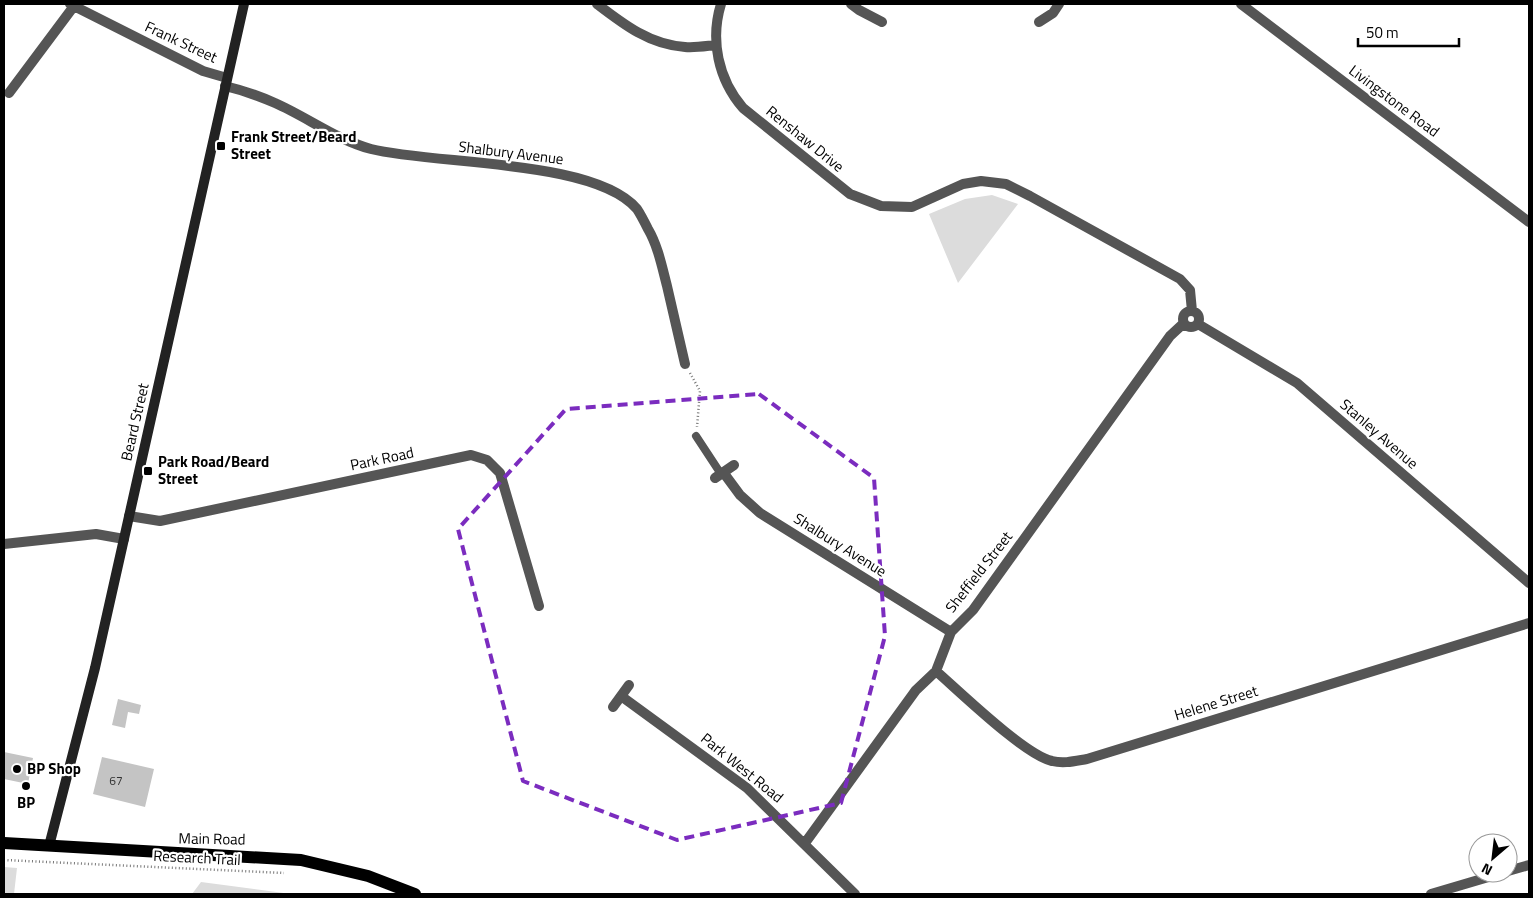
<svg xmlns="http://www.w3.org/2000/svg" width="1533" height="898" font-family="'Titillium Web',sans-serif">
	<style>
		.green { fill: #dcdcdc }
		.building { fill: #c4c4c4 }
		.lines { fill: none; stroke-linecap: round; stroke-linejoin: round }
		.path { stroke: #777; stroke-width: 2.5; stroke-dasharray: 1 2.5; stroke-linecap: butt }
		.lane { stroke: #555; stroke-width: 8 }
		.street { stroke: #555; stroke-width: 10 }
		.secondary { stroke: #222; stroke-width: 10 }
		.primary { stroke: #000; stroke-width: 12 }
		.marked { fill: none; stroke: #7b2cbf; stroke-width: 4; stroke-dasharray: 10 6; stroke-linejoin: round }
		.poi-dot { fill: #000; stroke: #fff; stroke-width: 2 }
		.labels { text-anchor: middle; stroke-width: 4.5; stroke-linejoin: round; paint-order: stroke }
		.number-label { font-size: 12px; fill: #313131 }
		.street-label { font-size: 15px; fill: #000; stroke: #fff }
		.poi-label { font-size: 15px; font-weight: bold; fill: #000; stroke: #fff; text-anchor: start }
	</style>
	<rect width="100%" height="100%" fill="#fff"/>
	<path class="green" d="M992 195 1018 204 958 283 929 214 965 199Z
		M4 867 17 868 14 894H4Z
		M201 882 291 894H192Z"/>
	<path class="building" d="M118 699 141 705 139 714 128 712 125 728 112 725Z
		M4 752 33 758 28 784 4 779Z
		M102 757 154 769 145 807 93 794Z"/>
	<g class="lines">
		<path class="path" d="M690 373 700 391 697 427
			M4 860 284 873"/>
		<path class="lane" d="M696 436 721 474"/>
		<path class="street" d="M70 4 203 71 227 78
			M597 4C623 24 650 45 685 47 695 48 706 46 716 45
			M721 4C710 40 718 79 743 108L850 194 881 206 912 207 963 184 981 181 1006 184 1030 196 1180 279 1190 290 1192 311
			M851 4 859 10 882 22
			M1241 4 1529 222
			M1039 22 1053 13 1059 4
			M225 86C242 90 259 96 275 103 307 117 337 140 371 149 435 165 595 159 637 209 641 215 645 223 648 229 658 246 662 267 667 286 673 312 679 338 685 364
			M9 93 74 6
			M1183 319a8 8 0 1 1 16 0a8 8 0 1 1-16 0Z
			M1198 324 1297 383 1529 583
			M723 472 740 495 760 513 951 632
			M715 478 734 465
			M129 516 160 521 471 455 487 460 500 473 539 606
			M4 544 96 534 124 539
			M936 671C960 692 1025 755 1052 761 1064 764 1075 761 1087 759L1529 623
			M621 696 747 788 855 894
			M613 707 629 685
			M805 843 916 690 936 671 951 632 973 610 1170 336 1184 323
			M1508 871 1529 865
			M1431 894 1502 873"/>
		<path class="secondary" d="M49 846 95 668 244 4"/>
		<path class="primary" d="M4 843 301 860 368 876 415 894"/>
	</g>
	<path class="marked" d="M759 394 874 478 885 636 841 803 677 840 523 781 458 529 566 409Z"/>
	<g class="poi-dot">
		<rect x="216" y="141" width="10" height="10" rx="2.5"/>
		<rect x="143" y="466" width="10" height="10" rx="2.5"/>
		<circle cx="17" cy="769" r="5"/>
		<circle cx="26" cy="786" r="5"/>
	</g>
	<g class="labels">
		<g class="number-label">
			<text x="116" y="785">67</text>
		</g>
		<g class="street-label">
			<text transform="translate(181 42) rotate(25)" y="5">Frank Street</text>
			<text transform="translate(1394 101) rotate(37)" y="5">Livingstone Road</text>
			<text transform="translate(805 139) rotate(39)" y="5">Renshaw Drive</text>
			<text transform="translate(511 153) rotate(7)" y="5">Shalbury Avenue</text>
			<text transform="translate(135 422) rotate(-77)" y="5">Beard Street</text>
			<text transform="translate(1379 434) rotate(41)" y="5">Stanley Avenue</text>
			<text transform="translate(382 459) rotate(-12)" y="5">Park Road</text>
			<text transform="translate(840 545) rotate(32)" y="5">Shalbury Avenue</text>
			<text transform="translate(979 572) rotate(-52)" y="5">Sheffield Street</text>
			<text transform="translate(1216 703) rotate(-17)" y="5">Helene Street</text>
			<text transform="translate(742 768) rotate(39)" y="5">Park West Road</text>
			<text transform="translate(212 839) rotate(1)" y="5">Main Road</text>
			<text transform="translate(197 858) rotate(3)" y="5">Research Trail</text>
		</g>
		<g class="poi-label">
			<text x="231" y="142">Frank Street/Beard<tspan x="231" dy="17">Street</tspan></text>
			<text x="158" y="467">Park Road/Beard<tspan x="158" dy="17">Street</tspan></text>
			<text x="27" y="774">BP Shop</text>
			<text x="26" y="808" text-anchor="middle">BP</text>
		</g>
	</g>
	<rect width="1533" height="898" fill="none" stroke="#000000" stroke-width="10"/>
	<g transform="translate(1493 858) rotate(208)"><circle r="24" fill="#ffffff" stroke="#999999"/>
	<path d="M0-4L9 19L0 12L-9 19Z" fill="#000000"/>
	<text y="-8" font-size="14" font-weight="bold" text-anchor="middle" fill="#000000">N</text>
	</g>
	<path d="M1358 38v8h101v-8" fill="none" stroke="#000000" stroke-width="2.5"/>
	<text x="1366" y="38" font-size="15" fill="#000000" stroke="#ffffff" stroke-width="4" paint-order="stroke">50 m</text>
</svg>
